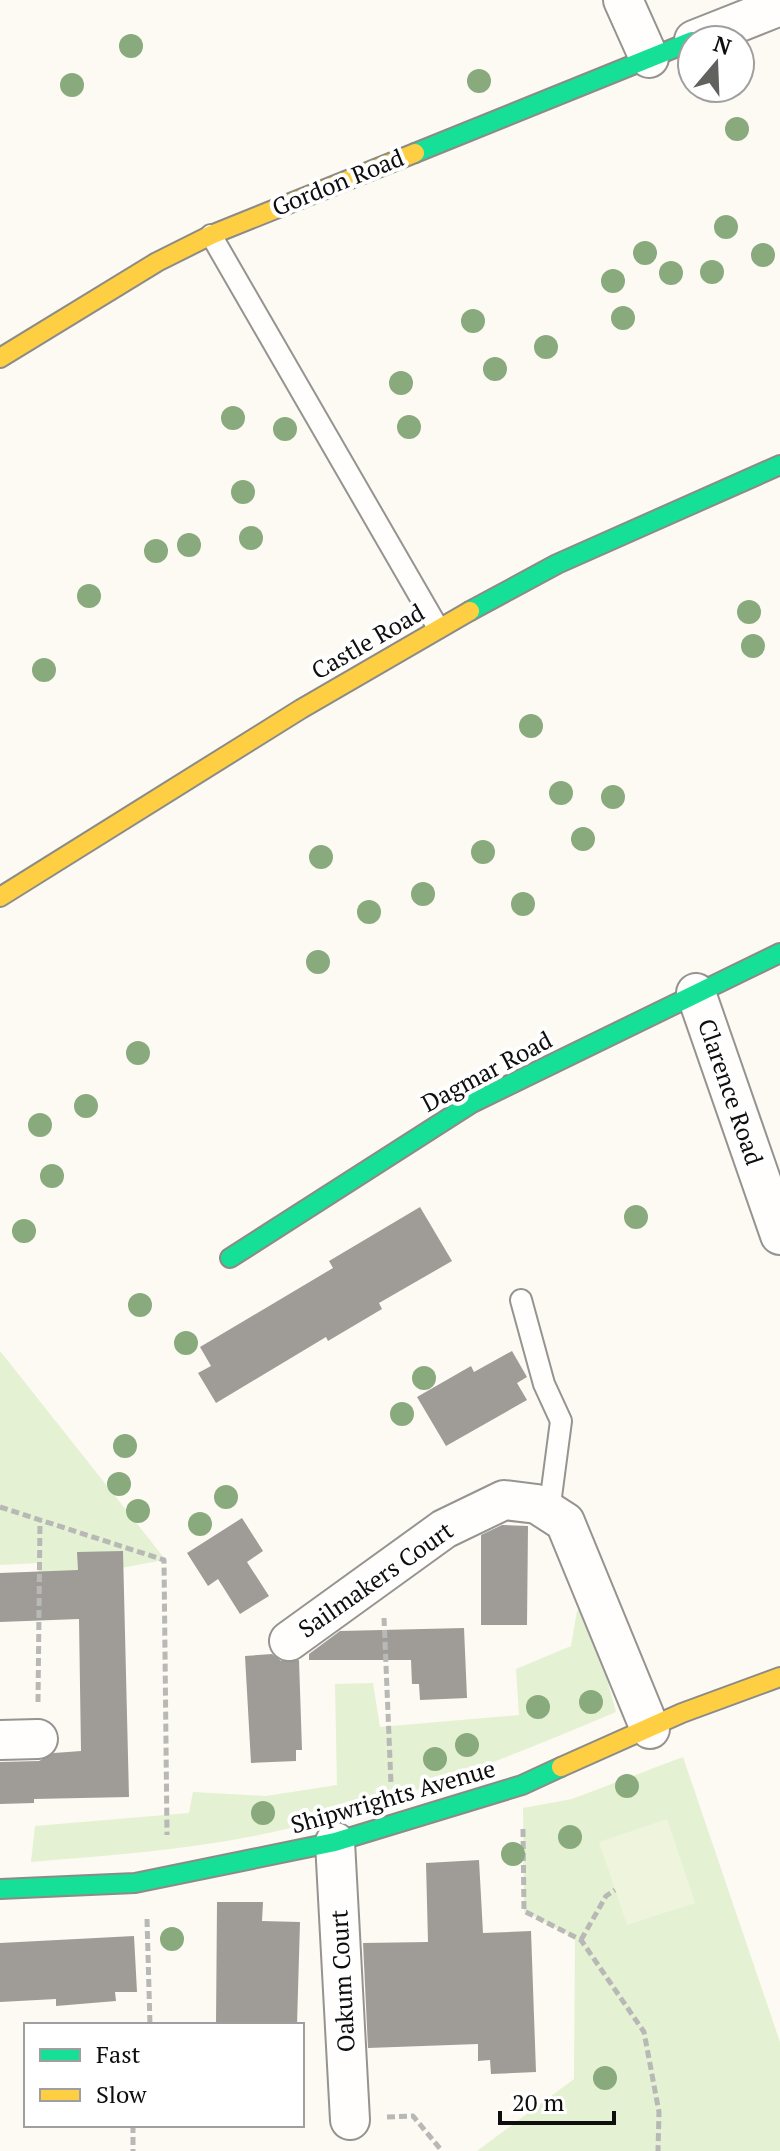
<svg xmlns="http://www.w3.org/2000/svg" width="780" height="2151" font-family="'PT Serif',serif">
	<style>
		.green { fill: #e4f1d2 }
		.pitch { fill: #eef5dc }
		.building { fill: #9f9c98 }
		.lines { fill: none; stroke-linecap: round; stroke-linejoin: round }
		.lane-casing { stroke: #959491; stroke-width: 24 }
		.street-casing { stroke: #959491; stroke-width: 42 }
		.fast-casing { stroke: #8c8b87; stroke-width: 22 }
		.slow-casing { stroke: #8c8b87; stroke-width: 22 }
		.path { stroke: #b8b8b6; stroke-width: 5; stroke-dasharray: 8 4; stroke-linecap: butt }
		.lane { stroke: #fffefd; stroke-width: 20 }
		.street { stroke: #fffefd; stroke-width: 38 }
		.fast { stroke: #16e098; stroke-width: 18 }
		.slow { stroke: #ffcf43; stroke-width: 18 }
		.tree { fill: #88aa7d }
		.labels { text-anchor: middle; stroke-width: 8; stroke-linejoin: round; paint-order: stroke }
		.street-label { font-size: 24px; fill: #0e0e0e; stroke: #fff }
	</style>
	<rect width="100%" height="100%" fill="#fcfaf2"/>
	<path class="green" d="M0 1351 161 1554 164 1560 72 1577 38 1575V1563L0 1565Z
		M587 1607 616 1712C510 1757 402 1800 290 1828 205 1849 118 1855 31 1862L35 1826 189 1813 193 1792 266 1796 337 1785 335 1684 373 1683 380 1727 519 1715 516 1669 571 1646 577 1611Z
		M683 1757 780 2042V2151H477L574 2079 575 1938 524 1911 523 1808 572 1799Z"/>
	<path class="pitch" d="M667 1819 695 1903 627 1925 599 1842Z"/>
	<path class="building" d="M420 1207 452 1261 379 1303 382 1309 328 1341 326 1337 216 1403 198 1373 211 1366 200 1347 333 1268 329 1261Z
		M512 1351 527 1377 517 1383 527 1400 446 1446 417 1397 471 1366 474 1372Z
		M242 1518 263 1551 247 1562 269 1596 240 1614 218 1579 208 1586 187 1553Z
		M502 1525 528 1526 527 1625H481V1535Z
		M123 1551 129 1797 34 1799V1803L0 1804V1762L39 1761 54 1753 81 1751 79 1619 0 1622V1573L78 1570 77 1552Z
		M464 1628 467 1698 420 1700 419 1684H412L411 1660H309V1654L340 1631Z
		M272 1654 281 1661 299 1660 302 1750H296V1761L251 1763 245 1656Z
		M479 1860 483 1933 531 1931 536 2072 491 2074 490 2060 478 2061V2044L368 2048 363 1943 428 1942 426 1863Z
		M217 1902H263L262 1921 300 1922 297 2025H216Z
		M134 1936 137 1992H115L116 2001 56 2006V1999L0 2002V1943Z"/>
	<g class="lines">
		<g class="lane-casing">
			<path id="lane" d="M211 235 438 628
				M521 1300 544 1384 561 1421 549 1512"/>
		</g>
		<g class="street-casing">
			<path id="street" d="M623 0 649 58
				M694 40 780 6
				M696 993 780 1235
				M289 1641 444 1529 504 1500 537 1504 565 1522 650 1729
				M0 1740 38 1739
				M335 1842 350 2120"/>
		</g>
		<g class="fast-casing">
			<path id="fast" d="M415 153 692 41
				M470 611 557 564 780 465
				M230 1258 472 1103 780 953
				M0 1889 135 1883 335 1842 522 1785 561 1767"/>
		</g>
		<g class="slow-casing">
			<path id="slow" d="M0 358 157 262 211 235 415 153
				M0 897 301 709 470 611
				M561 1767 682 1713 780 1677"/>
		</g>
		<path class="path" d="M0 1507 164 1560 167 1835
			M384 1618 391 1784
			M38 1702 40 1521
			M523 1829 524 1911 581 1940 644 2032 659 2112 658 2151
			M147 1919 150 2025
			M581 1940 606 1896 615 1890
			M387 2117 413 2116 442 2151
			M133 2125V2151"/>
		<use href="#lane" class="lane"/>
		<use href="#street" class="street"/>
		<use href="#fast" class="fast"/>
		<use href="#slow" class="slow"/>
	</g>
	<g class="tree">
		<circle cx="131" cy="46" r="12"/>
		<circle cx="479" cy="81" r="12"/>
		<circle cx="72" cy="85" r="12"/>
		<circle cx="737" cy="129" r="12"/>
		<circle cx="726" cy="227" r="12"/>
		<circle cx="645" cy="253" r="12"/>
		<circle cx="763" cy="255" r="12"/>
		<circle cx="712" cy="272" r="12"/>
		<circle cx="671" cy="273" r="12"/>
		<circle cx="613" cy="281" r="12"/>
		<circle cx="623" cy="318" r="12"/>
		<circle cx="473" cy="321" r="12"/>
		<circle cx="546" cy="347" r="12"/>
		<circle cx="495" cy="369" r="12"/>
		<circle cx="401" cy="383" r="12"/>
		<circle cx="233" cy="418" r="12"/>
		<circle cx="409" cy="427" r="12"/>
		<circle cx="285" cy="429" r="12"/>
		<circle cx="243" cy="492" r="12"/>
		<circle cx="251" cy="538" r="12"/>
		<circle cx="189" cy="545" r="12"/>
		<circle cx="156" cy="551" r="12"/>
		<circle cx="89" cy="596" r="12"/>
		<circle cx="749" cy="612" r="12"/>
		<circle cx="753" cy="646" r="12"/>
		<circle cx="44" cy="670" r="12"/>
		<circle cx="531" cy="726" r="12"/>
		<circle cx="561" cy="793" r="12"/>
		<circle cx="613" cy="797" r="12"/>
		<circle cx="583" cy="839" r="12"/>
		<circle cx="483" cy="852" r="12"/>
		<circle cx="321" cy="857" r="12"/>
		<circle cx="423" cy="894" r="12"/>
		<circle cx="523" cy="904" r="12"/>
		<circle cx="369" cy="912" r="12"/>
		<circle cx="318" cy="962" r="12"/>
		<circle cx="138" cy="1053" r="12"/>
		<circle cx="86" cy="1106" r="12"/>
		<circle cx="40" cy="1125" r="12"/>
		<circle cx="52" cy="1176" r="12"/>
		<circle cx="636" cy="1217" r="12"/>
		<circle cx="24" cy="1231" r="12"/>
		<circle cx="140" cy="1305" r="12"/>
		<circle cx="186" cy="1343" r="12"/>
		<circle cx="424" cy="1378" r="12"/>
		<circle cx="402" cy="1414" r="12"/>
		<circle cx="125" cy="1446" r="12"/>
		<circle cx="119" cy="1484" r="12"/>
		<circle cx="226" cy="1497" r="12"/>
		<circle cx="138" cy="1511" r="12"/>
		<circle cx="200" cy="1524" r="12"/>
		<circle cx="591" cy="1702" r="12"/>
		<circle cx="538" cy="1707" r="12"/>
		<circle cx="467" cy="1745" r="12"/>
		<circle cx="435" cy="1759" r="12"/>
		<circle cx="627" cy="1786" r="12"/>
		<circle cx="263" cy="1813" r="12"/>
		<circle cx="570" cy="1837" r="12"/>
		<circle cx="513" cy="1854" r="12"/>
		<circle cx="172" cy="1939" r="12"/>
		<circle cx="605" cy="2078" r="12"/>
	</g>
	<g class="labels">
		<g class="street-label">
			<text transform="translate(338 183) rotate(-22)" y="8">Gordon Road</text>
			<text transform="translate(368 642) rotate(-30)" y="8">Castle Road</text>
			<text transform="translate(487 1072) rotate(-28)" y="8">Dagmar Road</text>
			<text transform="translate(730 1092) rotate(71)" y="8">Clarence Road</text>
			<text transform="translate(376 1580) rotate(-35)" y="8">Sailmakers Court</text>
			<text transform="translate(393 1797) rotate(-16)" y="8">Shipwrights Avenue</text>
			<text transform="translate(343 1981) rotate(-93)" y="8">Oakum Court</text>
		</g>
	</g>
	<rect x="24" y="2023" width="280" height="104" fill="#ffffff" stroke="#9f9f9f" stroke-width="2"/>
	<rect x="40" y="2049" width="40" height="12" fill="#16e098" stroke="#9f9f9f" stroke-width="2"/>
	<text x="96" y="2063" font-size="24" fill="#0e0e0e">Fast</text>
	<rect x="40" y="2089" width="40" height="12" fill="#ffcf43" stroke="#9f9f9f" stroke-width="2"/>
	<text x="96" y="2103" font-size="24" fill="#0e0e0e">Slow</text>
	<g transform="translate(716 64) rotate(19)"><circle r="38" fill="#ffffff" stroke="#9f9f9f" stroke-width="2"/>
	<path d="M0-6L14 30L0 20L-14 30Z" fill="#61615e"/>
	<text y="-12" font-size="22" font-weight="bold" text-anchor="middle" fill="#0e0e0e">N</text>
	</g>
	<path d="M500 2111v12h114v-12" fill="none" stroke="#0e0e0e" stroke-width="4"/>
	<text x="512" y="2111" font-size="24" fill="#0e0e0e" stroke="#ffffff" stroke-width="6" paint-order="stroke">20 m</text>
</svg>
